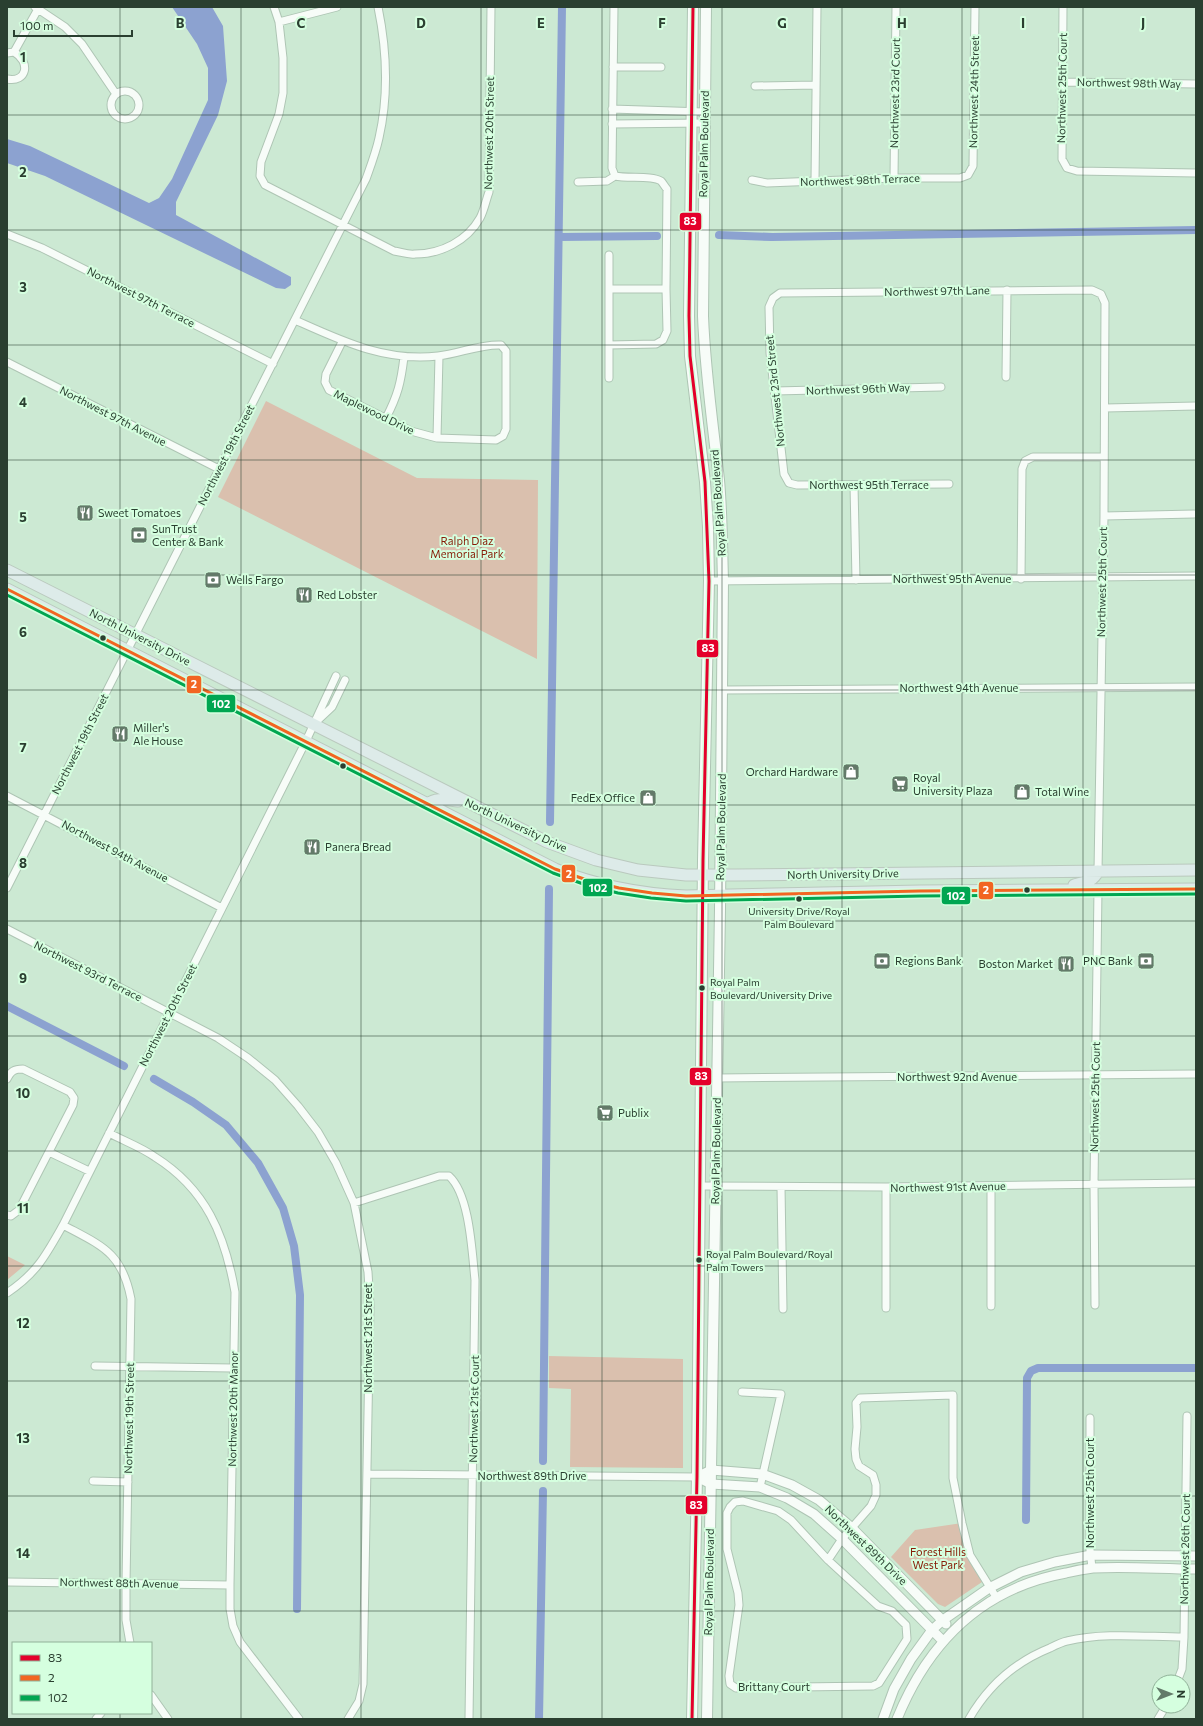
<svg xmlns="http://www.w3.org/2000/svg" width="1203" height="1726" font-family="Commissioner,sans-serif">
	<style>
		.green { fill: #dac0ae }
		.water { fill: #8ca2d0 }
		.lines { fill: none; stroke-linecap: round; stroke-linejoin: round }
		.canal { stroke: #8ca2d0; stroke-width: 8 }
		.minor-casing { stroke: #aec5b4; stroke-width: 9 }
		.tertiary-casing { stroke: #aec5b4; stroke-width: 11 }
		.secondary-casing { stroke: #aec5b4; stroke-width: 12 }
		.primary-casing { stroke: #bac9be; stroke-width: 13 }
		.minor { stroke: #f7fcf8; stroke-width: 7 }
		.tertiary { stroke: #f7fcf8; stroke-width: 9 }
		.secondary { stroke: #f7fcf8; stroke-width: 10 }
		.primary { stroke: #ddebe9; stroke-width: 11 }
		.bus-1-casing { stroke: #d5ffdf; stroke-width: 6 }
		.bus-2-casing { stroke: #d5ffdf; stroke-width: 6 }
		.bus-3-casing { stroke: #d5ffdf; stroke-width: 6 }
		.bus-1 { stroke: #e4002b; stroke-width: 3 }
		.bus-2 { stroke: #f26522; stroke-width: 3 }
		.bus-3 { stroke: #00a651; stroke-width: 3 }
		.grid { fill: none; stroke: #2a3f30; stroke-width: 1; stroke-opacity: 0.55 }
		.bus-dot { fill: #2a3f30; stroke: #d5ffdf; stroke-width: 1.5 }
		.labels { text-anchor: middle; stroke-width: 4; stroke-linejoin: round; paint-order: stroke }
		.bus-label { font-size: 10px; fill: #2a3f30; stroke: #d5ffdf; text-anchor: start }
		.street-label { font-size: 11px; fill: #2a3f30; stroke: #d5ffdf }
		.poi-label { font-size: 11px; fill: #2a3f30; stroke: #d5ffdf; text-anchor: start }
		.park-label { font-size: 11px; fill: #871b06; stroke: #d5ffdf }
		.grid-label { font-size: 13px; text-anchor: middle; font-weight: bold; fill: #2a3f30; stroke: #d5ffdf; stroke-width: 4; stroke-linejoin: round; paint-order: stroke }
		.line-badge { stroke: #d5ffdf; stroke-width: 1.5 }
		.badge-label { font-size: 11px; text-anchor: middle; font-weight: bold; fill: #fff }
	</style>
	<rect width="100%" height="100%" fill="#cce9d3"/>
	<path class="green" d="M266 401 417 478 538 480 537 659 218 497Z
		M7 1256 25 1265 7 1280Z
		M549 1356 683 1359V1468L570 1467 571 1389 549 1388Z
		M962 1523 970 1555 985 1580 945 1607 938 1604 891 1557 915 1530Z"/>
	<path class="water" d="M172 7H212L223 26 227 81 218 115 176 202V215L291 277V285L285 289 276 288 45 176 7 163V139L30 146 149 203 159 198 172 179 208 100V68L197 44Z"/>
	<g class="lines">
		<path class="canal" d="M719 235 772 237 1196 230
			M559 237 657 236
			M550 822 562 7
			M7 1006 124 1066
			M154 1079 193 1102 226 1125 258 1163 283 1208 294 1246 300 1295 297 1609
			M543 1461 549 889
			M1026 1520 1027 1378 1031 1371 1038 1368H1196
			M539 1719 543 1491"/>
		<g class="minor-casing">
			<path id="minor" d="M35 7 65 27 82 44 116 94
				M274 7 279 22 283 58V93L279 114 261 162 260 176 265 185 394 251C401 252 408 255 415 254 441 254 467 241 480 218 484 211 486 200 489 192L491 7
				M614 7 612 168 615 176
				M1063 7 1062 159 1067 168 1077 171 1196 173
				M279 22 337 7
				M14 52 38 9
				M7 53 14 52C31 62 27 83 7 79
				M613 67H661
				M1062 82 1196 84
				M755 86 816 85
				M111 105a14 14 0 1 1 28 0a14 14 0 1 1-28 0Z
				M612 109 704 112
				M612 124 704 123
				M894 178 896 7
				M752 180 767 183 894 178H960L968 175 973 166 975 7
				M815 181 817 7
				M578 182 607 181 615 176C628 179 651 175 661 181 663 183 665 187 667 189L666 289 667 331 663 340 656 344 609 345
				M7 234 42 248 273 364
				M609 289H666
				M295 320C342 341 385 362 438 356 459 354 479 344 501 345L506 351V429L503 436 496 440 437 438 411 431 329 390 325 382 326 374 342 342
				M7 362 219 469
				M1006 377 1007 290
				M609 378V255
				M775 391 941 387
				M1105 408 1196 406
				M386 418C398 395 401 382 404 357
				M437 438 439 356
				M949 484 797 485 789 483 784 474 770 353 769 307 773 298 780 293 1092 290 1101 294 1105 303 1104 516 1098 871
				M854 485 856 580
				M1104 516 1194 514
				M1021 579 1022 469 1025 461 1033 457H1104
				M709 581 1196 576
				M722 690 1196 687
				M316 722 332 707 345 680
				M7 796 222 908
				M7 888 366 179C371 165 376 152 379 138 389 94 387 51 378 7
				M7 929 218 1038 248 1058 275 1080 298 1106 318 1132 336 1163 354 1203 368 1272 370 1305 363 1684 359 1701 348 1719
				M717 1078 1196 1074
				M7 1079C11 1071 14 1069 23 1069L70 1092 74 1098 73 1105 19 1210 11 1216 7 1215
				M109 1133C124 1141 141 1147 155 1157 206 1189 225 1235 235 1292L230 1585V1609L233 1626 240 1642 299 1719
				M49 1152 89 1171
				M700 1186 886 1187 1196 1183
				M781 1187 783 1309
				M886 1187V1308
				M991 1187V1306
				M354 1203 439 1176H449C470 1195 472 1253 475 1280L469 1719
				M63 1225C102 1246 122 1252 131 1299L126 1583V1620L130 1643
				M7 1293C37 1273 46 1255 63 1225L306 741 336 676
				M1095 1305 1094 1184 1098 889
				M95 1366 233 1368
				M742 1392 781 1394 760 1487
				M1090 1418V1550L1092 1568
				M368 1474 697 1477
				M93 1481 128 1482
				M828 1560 878 1606 892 1611 906 1625 907 1639 879 1683 873 1686 736 1688 730 1684 729 1676 739 1605 738 1593 727 1549V1513L730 1507 735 1502 743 1501 778 1511 791 1520 828 1560 842 1539 871 1506 876 1495V1485L873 1475 859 1466 856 1459 855 1449 857 1427 856 1403 860 1398 953 1395V1478L962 1523 970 1555 996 1597
				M7 1582 230 1585
				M1177 1682 1182 1669 1184 1637 1187 1416
				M151 1695 168 1719
				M96 1719 101 1713
				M969 1719C988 1686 1015 1662 1050 1648 1056 1645 1062 1642 1067 1641 1105 1632 1146 1637 1184 1637
				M1158 1719 1166 1706"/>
		</g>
		<g class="tertiary-casing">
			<path id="tertiary" d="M697 1477 711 1470 762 1474 792 1485 819 1500 852 1528 946 1624
				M697 1477 711 1484 760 1487 787 1498 814 1514 842 1539 943 1641
				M883 1719 894 1689 911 1659 932 1630 943 1620 989 1588 1021 1572 1055 1562 1091 1555 1196 1556
				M897 1719C928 1643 982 1588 1066 1573 1074 1571 1084 1569 1093 1568 1127 1566 1162 1569 1196 1569"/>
		</g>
		<g class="secondary-casing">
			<path id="secondary" d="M706 7 703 316C705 371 713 425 719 480 722 514 722 547 723 581L720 909 707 1719
				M692 1719 697 1477 703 860 709 581 708 527 705 482 690 356 689 316 693 7"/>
		</g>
		<g class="primary-casing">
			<path id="primary" d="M7 570 547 842 596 860 638 870 686 875H736L1196 870
				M7 589 555 869C598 886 640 894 686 896L920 891 1196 889
				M427 804C437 797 446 800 458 801
				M1074 885C1085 882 1093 882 1098 871"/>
		</g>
		<use href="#minor" class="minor"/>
		<use href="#tertiary" class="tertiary"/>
		<use href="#secondary" class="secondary"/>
		<use href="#primary" class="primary"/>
		<g class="bus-1-casing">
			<path id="bus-1" d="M692 1719 697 1477 703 860 709 581 705 482 690 356 689 316 693 7"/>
		</g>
		<g class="bus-2-casing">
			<path id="bus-2" d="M7 589 555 869 587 880 619 888 652 893 686 896 920 891 1196 889"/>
		</g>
		<g class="bus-3-casing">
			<path id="bus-3" d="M7 595 553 873 586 885 618 893 651 898 686 901 920 896 1196 894"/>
		</g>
		<use href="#bus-1" class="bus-1"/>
		<use href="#bus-2" class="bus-2"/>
		<use href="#bus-3" class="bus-3"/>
	</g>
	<path class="grid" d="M120 7V1643M241 7V1719M361 7V1719M481 7V1719M602 7V1719M722 7V1719M842 7V1719M962 7V1719M1083 7V1719M7 115H1196M7 230H1196M7 345H1196M7 460H1196M7 575H1196M7 690H1196M7 805H1196M7 921H1196M7 1036H1196M7 1151H1196M7 1266H1196M7 1381H1196M7 1496H1196M7 1611H1196M120 1713V1719"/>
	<defs>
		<g id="restaurant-square" transform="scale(0.9)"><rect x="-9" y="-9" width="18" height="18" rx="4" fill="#637a69" stroke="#d5ffdf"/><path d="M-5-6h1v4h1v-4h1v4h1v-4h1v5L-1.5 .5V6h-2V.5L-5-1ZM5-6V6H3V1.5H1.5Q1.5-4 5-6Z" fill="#fff"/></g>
		<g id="bank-square" transform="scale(0.9)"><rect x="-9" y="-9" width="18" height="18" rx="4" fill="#637a69" stroke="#d5ffdf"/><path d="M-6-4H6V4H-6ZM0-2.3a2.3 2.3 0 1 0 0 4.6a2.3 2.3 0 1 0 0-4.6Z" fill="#fff"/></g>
		<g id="shop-square" transform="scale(0.9)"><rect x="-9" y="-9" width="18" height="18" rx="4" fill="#637a69" stroke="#d5ffdf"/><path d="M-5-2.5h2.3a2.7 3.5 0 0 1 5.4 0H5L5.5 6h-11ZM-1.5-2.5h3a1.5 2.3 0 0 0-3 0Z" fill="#fff"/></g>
		<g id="supermarket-square" transform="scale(0.9)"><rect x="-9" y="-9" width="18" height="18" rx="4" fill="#637a69" stroke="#d5ffdf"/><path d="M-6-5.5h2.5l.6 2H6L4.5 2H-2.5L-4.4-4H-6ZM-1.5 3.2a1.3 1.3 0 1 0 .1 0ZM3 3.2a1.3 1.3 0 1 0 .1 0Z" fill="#fff"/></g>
	</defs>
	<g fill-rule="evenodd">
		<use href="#restaurant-square" x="85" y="513"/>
		<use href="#bank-square" x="139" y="535"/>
		<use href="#bank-square" x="213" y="580"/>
		<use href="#restaurant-square" x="304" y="595"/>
		<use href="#restaurant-square" x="120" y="734"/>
		<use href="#shop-square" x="851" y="772"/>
		<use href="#supermarket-square" x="900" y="784"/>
		<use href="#shop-square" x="1022" y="792"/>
		<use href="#shop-square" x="648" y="798"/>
		<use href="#restaurant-square" x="312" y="847"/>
		<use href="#bank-square" x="882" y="961"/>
		<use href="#bank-square" x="1146" y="961"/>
		<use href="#restaurant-square" x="1066" y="964"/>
		<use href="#supermarket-square" x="605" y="1113"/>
	</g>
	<g class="bus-dot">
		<circle cx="103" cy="638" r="3.5"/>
		<circle cx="343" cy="766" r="3.5"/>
		<circle cx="1027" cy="890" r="3.5"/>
		<circle cx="799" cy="899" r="3.5"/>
		<circle cx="702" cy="988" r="3.5"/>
		<circle cx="699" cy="1260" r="3.5"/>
	</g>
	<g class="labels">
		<g class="bus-label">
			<text x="799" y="915" text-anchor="middle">University Drive/Royal<tspan x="799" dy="13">Palm Boulevard</tspan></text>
			<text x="710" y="986">Royal Palm<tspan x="710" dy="13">Boulevard/University Drive</tspan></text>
			<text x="706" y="1258">Royal Palm Boulevard/Royal<tspan x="706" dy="13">Palm Towers</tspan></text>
		</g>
		<g class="street-label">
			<text transform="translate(1129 83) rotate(1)" y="4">Northwest 98th Way</text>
			<text transform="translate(1062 88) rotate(-89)" y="4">Northwest 25th Court</text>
			<text transform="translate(974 92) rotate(-89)" y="4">Northwest 24th Street</text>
			<text transform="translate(895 93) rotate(-89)" y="4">Northwest 23rd Court</text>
			<text transform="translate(489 133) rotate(-89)" y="4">Northwest 20th Street</text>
			<text transform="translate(704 144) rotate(-89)" y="4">Royal Palm Boulevard</text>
			<text transform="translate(860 180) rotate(-2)" y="4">Northwest 98th Terrace</text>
			<text transform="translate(937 291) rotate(-1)" y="4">Northwest 97th Lane</text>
			<text transform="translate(141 297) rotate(27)" y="4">Northwest 97th Terrace</text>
			<text transform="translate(858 389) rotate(-2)" y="4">Northwest 96th Way</text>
			<text transform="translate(775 391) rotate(-96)" y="4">Northwest 23rd Street</text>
			<text transform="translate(374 412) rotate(26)" y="4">Maplewood Drive</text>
			<text transform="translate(113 416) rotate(27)" y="4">Northwest 97th Avenue</text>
			<text transform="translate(226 455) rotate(-63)" y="4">Northwest 19th Street</text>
			<text x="869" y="489">Northwest 95th Terrace</text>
			<text transform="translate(718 503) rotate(-94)" y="4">Royal Palm Boulevard</text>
			<text x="952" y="583">Northwest 95th Avenue</text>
			<text transform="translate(1102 582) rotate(-89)" y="4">Northwest 25th Court</text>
			<text transform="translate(140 637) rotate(27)" y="4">North University Drive</text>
			<text x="959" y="692">Northwest 94th Avenue</text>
			<text transform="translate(80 744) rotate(-63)" y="4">Northwest 19th Street</text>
			<text transform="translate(516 825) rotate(25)" y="4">North University Drive</text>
			<text transform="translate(721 827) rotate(-89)" y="4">Royal Palm Boulevard</text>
			<text transform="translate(115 851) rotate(28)" y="4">Northwest 94th Avenue</text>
			<text transform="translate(843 874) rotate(-1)" y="4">North University Drive</text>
			<text transform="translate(88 971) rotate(27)" y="4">Northwest 93rd Terrace</text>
			<text transform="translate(168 1015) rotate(-63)" y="4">Northwest 20th Street</text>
			<text x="957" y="1081">Northwest 92nd Avenue</text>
			<text transform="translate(1095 1097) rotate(-89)" y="4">Northwest 25th Court</text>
			<text transform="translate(716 1151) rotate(-89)" y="4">Royal Palm Boulevard</text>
			<text transform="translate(948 1187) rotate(-1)" y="4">Northwest 91st Avenue</text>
			<text transform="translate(368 1338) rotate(-90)" y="4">Northwest 21st Street</text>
			<text transform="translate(233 1409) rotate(-89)" y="4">Northwest 20th Manor</text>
			<text transform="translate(474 1409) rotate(-89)" y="4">Northwest 21st Court</text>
			<text transform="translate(129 1418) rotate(-89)" y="4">Northwest 19th Street</text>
			<text x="532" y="1480">Northwest 89th Drive</text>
			<text transform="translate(1090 1493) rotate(-90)" y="4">Northwest 25th Court</text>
			<text transform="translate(866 1545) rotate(44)" y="4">Northwest 89th Drive</text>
			<text transform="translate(1185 1549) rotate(-89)" y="4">Northwest 26th Court</text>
			<text transform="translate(709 1582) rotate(-89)" y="4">Royal Palm Boulevard</text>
			<text transform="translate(119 1583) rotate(1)" y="4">Northwest 88th Avenue</text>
			<text x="774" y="1691">Brittany Court</text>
		</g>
		<g class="poi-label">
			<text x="98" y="517">Sweet Tomatoes</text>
			<text x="152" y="533">SunTrust<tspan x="152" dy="13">Center &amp; Bank</tspan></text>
			<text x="226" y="584">Wells Fargo</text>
			<text x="317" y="599">Red Lobster</text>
			<text x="133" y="732">Miller's<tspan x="133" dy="13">Ale House</tspan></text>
			<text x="838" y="776" text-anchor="end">Orchard Hardware</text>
			<text x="913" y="782">Royal<tspan x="913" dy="13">University Plaza</tspan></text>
			<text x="1035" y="796">Total Wine</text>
			<text x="635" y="802" text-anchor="end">FedEx Office</text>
			<text x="325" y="851">Panera Bread</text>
			<text x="895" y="965">Regions Bank</text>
			<text x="1133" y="965" text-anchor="end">PNC Bank</text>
			<text x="1053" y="968" text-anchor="end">Boston Market</text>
			<text x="618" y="1117">Publix</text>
		</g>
		<g class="park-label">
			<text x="467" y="545">Ralph Diaz<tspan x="467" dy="13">Memorial Park</tspan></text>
			<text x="938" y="1556">Forest Hills<tspan x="938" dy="13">West Park</tspan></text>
		</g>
	</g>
	<g class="grid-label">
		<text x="180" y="28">B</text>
		<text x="301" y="28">C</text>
		<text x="421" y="28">D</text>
		<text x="541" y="28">E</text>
		<text x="662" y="28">F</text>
		<text x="782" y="28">G</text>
		<text x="902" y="28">H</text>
		<text x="1023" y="28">I</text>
		<text x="1143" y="28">J</text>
		<text x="23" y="62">1</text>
		<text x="23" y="177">2</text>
		<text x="23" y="292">3</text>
		<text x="23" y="407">4</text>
		<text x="23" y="522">5</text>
		<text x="23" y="637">6</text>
		<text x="23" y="752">7</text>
		<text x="23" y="868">8</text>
		<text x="23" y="983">9</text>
		<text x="23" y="1098">10</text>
		<text x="23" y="1213">11</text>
		<text x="23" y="1328">12</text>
		<text x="23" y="1443">13</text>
		<text x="23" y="1558">14</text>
	</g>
	<g class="line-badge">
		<rect x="679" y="212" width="23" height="19" rx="4" fill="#e4002b"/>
		<rect x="696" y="639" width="23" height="19" rx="4" fill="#e4002b"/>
		<rect x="186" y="675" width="16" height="19" rx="4" fill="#f26522"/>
		<rect x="206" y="694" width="30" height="19" rx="4" fill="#00a651"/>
		<rect x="561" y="864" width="15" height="19" rx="4" fill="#f26522"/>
		<rect x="582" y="878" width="31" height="19" rx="4" fill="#00a651"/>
		<rect x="978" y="881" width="16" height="19" rx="4" fill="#f26522"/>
		<rect x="941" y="886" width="30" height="19" rx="4" fill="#00a651"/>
		<rect x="689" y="1067" width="23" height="19" rx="4" fill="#e4002b"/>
		<rect x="685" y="1495" width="23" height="20" rx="4" fill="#e4002b"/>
	</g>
	<g class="badge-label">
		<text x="690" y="225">83</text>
		<text x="708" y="652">83</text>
		<text x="194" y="688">2</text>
		<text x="221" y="708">102</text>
		<text x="569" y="878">2</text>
		<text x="598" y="892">102</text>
		<text x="986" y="894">2</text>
		<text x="956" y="900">102</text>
		<text x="701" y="1080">83</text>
		<text x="696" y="1509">83</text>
	</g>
	<rect width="1203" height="1726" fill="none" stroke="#2a3f30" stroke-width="16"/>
	<rect x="12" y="1642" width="140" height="72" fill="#d5ffdf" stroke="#91b299"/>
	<rect x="20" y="1655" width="20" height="6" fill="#e4002b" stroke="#91b299"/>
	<text x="48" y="1662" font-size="12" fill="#2a3f30">83</text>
	<rect x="20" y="1675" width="20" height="6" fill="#f26522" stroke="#91b299"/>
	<text x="48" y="1682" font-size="12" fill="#2a3f30">2</text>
	<rect x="20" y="1695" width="20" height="6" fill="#00a651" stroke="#91b299"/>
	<text x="48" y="1702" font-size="12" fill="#2a3f30">102</text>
	<g transform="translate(1171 1694) rotate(90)"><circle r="19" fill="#d5ffdf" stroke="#91b299"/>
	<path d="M0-3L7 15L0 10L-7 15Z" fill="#637a69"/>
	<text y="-6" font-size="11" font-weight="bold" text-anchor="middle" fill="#2a3f30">N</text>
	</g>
	<path d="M14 30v6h118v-6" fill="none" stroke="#2a3f30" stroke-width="2"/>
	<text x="20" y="30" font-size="12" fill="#2a3f30" stroke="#d5ffdf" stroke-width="3" paint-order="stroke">100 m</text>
</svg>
